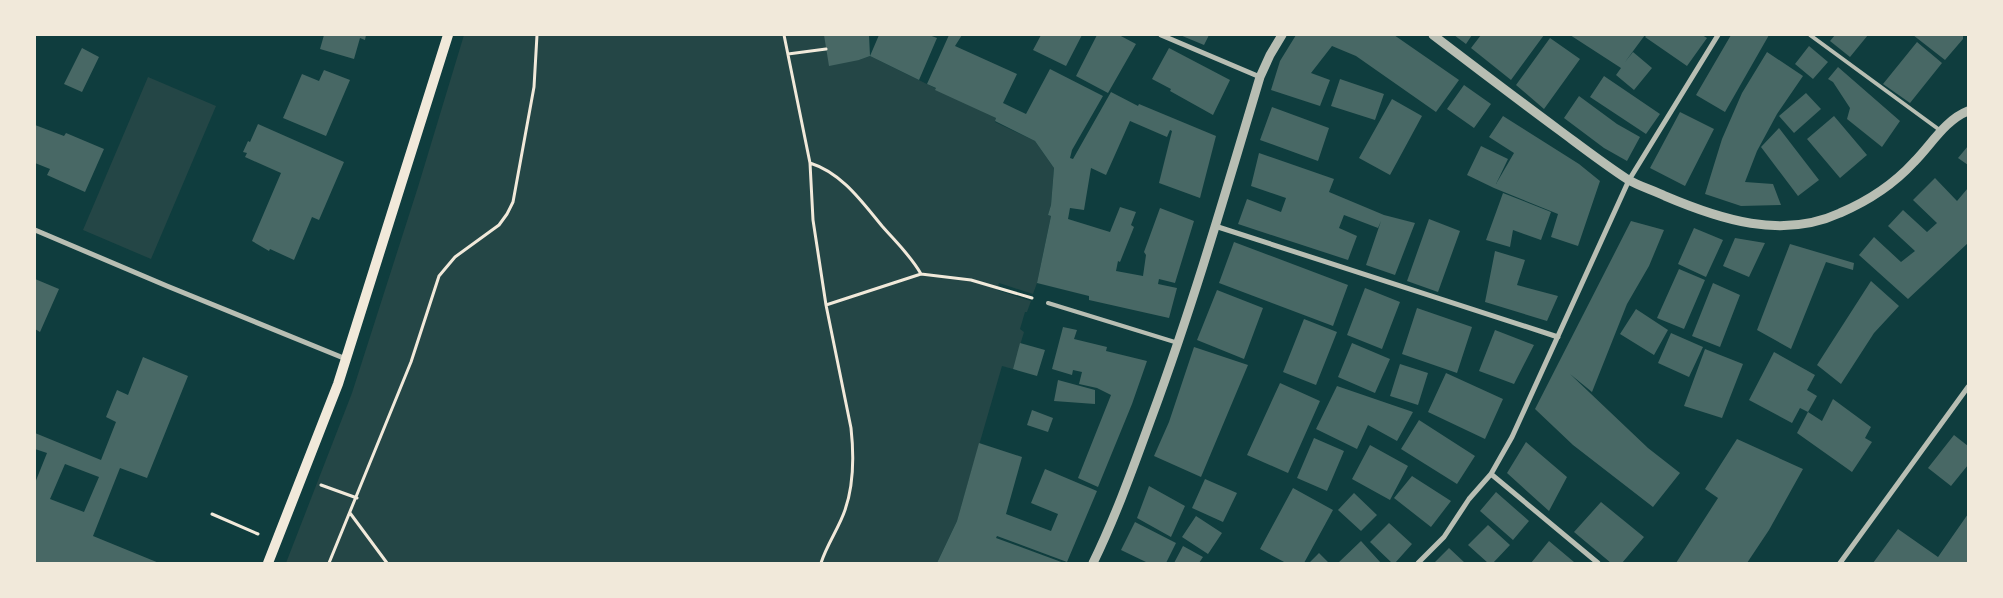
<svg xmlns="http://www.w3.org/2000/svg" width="2003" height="598" font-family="'Open Sans',sans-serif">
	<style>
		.green { fill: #244646 }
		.building { fill: #486865; fill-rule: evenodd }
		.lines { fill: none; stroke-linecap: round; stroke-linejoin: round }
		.path { stroke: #f1e9da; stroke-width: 3 }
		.service { stroke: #b8beb3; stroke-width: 4 }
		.minor { stroke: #b8beb3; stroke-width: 5 }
		.tertiary { stroke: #b8beb3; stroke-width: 9 }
		.secondary { stroke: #f1e9da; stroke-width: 10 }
	</style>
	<rect width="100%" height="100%" fill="#0f3d3e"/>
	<path class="green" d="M464 35H854L859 60 870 56 996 118 995 122 1035 141 1054 168 1051 205 1048 215 1051 216 1037 283 1033 294 999 283 997 290 1031 301 1027 312H1025L1020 329 1024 332 1013 369 1002 366 957 521 937 563H286L352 393 418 187Z
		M148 77 216 106 151 259 83 230Z"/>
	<path class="building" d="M324 35H366L365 40 360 38 354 59 320 49Z
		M824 35H869L870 56 879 35H929L937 38 919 80 870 56 859 60 829 66Z
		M949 35H962L955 46 1017 74 1003 103 1026 114 1050 69 1103 96 1072 150 1070 158 1073 159 1111 92 1138 106 1139 104 1216 136 1200 198 1159 183 1172 131 1170 130 1167 137 1130 121 1106 175 1091 168 1084 210 1070 208 1068 219 1110 232 1120 207 1136 212 1131 225 1134 227 1120 262 1118 261 1116 271 1143 276 1146 255 1144 252 1160 208 1194 221 1175 283 1159 279 1158 284 1177 288 1169 318 1089 300V296L1037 283 1051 216 1048 215 1051 205 1054 168 1035 141 995 121 996 118 935 90 936 88 927 84Z
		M1041 35H1082L1066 66 1033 50Z
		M1097 35H1119L1136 44 1108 93 1076 76Z
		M1180 35H1209L1204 45Z
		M1296 35H1394L1459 80 1436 112 1356 56 1332 46 1311 73 1330 80 1320 106 1271 90 1280 61Z
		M1454 35H1472L1466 44Z
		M1481 35H1544L1511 80 1471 48Z
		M1570 35H1645L1625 62 1633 52 1652 68 1634 90 1616 75 1621 68Z
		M1647 35H1702L1707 38 1687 66 1645 37Z
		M1731 35H1769L1725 112 1696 95Z
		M1835 35H1868L1850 57 1830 41Z
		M1913 35H1963V39L1945 60Z
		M1550 38 1580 59 1544 109 1516 85Z
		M1917 42 1942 63 1910 103 1883 84Z
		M1809 46 1828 62 1813 79 1795 64Z
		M82 48 99 57 82 92 64 84Z
		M1169 48 1230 80 1213 115 1170 91 1171 89 1152 79Z
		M1767 52 1803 76 1777 114 1757 151 1745 182 1773 184 1781 205 1741 206 1705 194 1722 139 1742 93Z
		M1838 67 1900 121 1882 147 1847 119 1850 108 1833 82 1828 79Z
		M324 70 350 80 326 136 283 118 302 74 319 81Z
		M1604 76 1660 114 1646 134 1590 97Z
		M1340 79 1384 94 1375 120 1331 106Z
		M1464 85 1491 104 1474 128 1447 109Z
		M1806 93 1821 109 1794 133 1779 116Z
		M1579 96 1617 124 1640 137 1627 161 1604 148 1564 118Z
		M1392 99 1422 116 1390 175 1359 158Z
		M1272 107 1329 128 1318 161 1260 140Z
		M1680 112 1714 129 1685 186 1650 168Z
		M1503 116 1579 164 1600 181 1578 246 1551 237 1558 214 1494 188 1467 175 1481 146 1508 159 1496 184 1514 153 1489 137Z
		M1834 116 1867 155 1840 178 1807 139Z
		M258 124 344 162 319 220 312 217 294 260 270 249 269 251 252 241 281 173 245 157 247 153 243 152 248 141 250 142Z
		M35 125 64 136 66 133 104 149 85 192 47 175 50 169 35 163Z
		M1779 128 1819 180 1798 196 1761 147Z
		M1968 146V165L1958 158Z
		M1259 153 1334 179 1329 192 1384 215 1415 223 1395 275 1366 265 1381 221 1378 228 1344 215 1339 228 1357 236 1348 260 1238 224 1247 199 1281 212 1286 198 1251 186Z
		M1935 178 1957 201 1968 188V243L1908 299 1859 255 1874 237 1901 262 1915 251 1888 226 1903 210 1927 232 1937 223 1913 200Z
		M1503 193 1551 212 1541 240 1513 230 1510 247 1486 240Z
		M1429 219 1460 231 1438 292 1407 281Z
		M1631 221 1664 230 1649 266 1627 304 1592 392 1570 374 1648 448 1680 473 1653 507 1573 445 1535 409Z
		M1694 228 1723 240 1706 277 1678 264Z
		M1735 238 1765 243 1749 277 1723 266Z
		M1234 242 1348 285 1333 326 1219 283Z
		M1790 244 1854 263 1853 270 1826 262 1791 349 1757 330Z
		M1495 251 1525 260 1517 285 1558 296 1547 321 1485 302Z
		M1679 269 1705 280 1684 329 1657 318Z
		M35 279 59 289 40 332 35 329Z
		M1871 281 1899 306 1874 333 1841 384 1817 365Z
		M1713 283 1740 295 1720 347 1692 336Z
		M1365 288 1400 302 1382 349 1347 335Z
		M1217 290 1263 308 1244 359 1197 340Z
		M1417 308 1472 327 1457 373 1402 354Z
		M1636 309 1668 330 1654 355 1620 334Z
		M1304 319 1337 332 1316 385 1283 372Z
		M1063 327 1077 330 1074 339 1107 347 1106 351 1147 361 1132 404 1098 487 1078 478 1111 395 1097 388 1079 384 1082 372 1073 370 1072 375 1052 369Z
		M1495 330 1534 345 1514 384 1479 371Z
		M1671 333 1703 347 1689 377 1658 363Z
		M1020 343 1045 350 1037 376 1013 369Z
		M1352 343 1390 359 1375 393 1338 377Z
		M1194 347 1248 365 1201 477 1154 456 1169 422Z
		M1705 349 1743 364 1722 418 1684 406Z
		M1774 352 1815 375 1807 390 1817 396 1808 412 1800 408 1792 423 1749 400Z
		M143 357 188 376 147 478 120 468 93 536 159 563H35V483L47 453 35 449V433L101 460 116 422 106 417 117 390 128 395ZM65 464 99 477 84 512 50 499Z
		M1400 364 1428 373 1418 405 1390 396Z
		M1446 373 1503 399 1485 439 1428 412Z
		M1058 380 1095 390V404L1054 401Z
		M1280 383 1320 401 1288 473 1247 455Z
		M1337 386 1413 412 1397 441 1368 425 1357 449 1316 429Z
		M1833 399 1871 427 1865 438 1872 442 1852 472 1797 433 1808 412 1822 421Z
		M1032 410 1053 418 1048 432 1027 425Z
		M1419 420 1475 456 1457 484 1401 449Z
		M1954 435 1968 446V465L1951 486 1928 468Z
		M1314 438 1344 451 1327 491 1297 478Z
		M1737 439 1803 469 1769 530 1747 563H1676L1718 498 1705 489Z
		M1526 442 1567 477 1549 511 1507 473Z
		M979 443 1022 457 1006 514 1051 531 1058 514 1031 503 1045 469 1097 491 1067 562 997 536 996 538 1064 563H937L957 521Z
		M1370 445 1408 466 1390 500 1352 479Z
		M1412 476 1451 501 1431 527 1394 498Z
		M1205 479 1237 493 1223 522 1192 508Z
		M1149 486 1185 506 1171 537 1137 518Z
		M1293 488 1333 510 1304 563H1286L1260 549Z
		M1496 492 1529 521 1513 540 1480 511Z
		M1354 493 1377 515 1361 531 1338 510Z
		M1601 502 1644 537 1622 563H1611L1574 532Z
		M1968 514V563H1873L1898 529 1938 557Z
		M1196 516 1222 533 1208 554 1182 537Z
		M1135 522 1176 543 1166 563H1148L1121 550Z
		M1389 523 1412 544 1395 563H1392L1370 542Z
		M1488 525 1510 545 1493 563H1488L1468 545Z
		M1361 541 1381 563H1338Z
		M1549 541 1574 562 1573 563H1531Z
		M1183 546 1203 557 1199 563H1174Z
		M1449 548 1465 563H1434Z
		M1319 553 1329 563H1309Z"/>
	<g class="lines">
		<path class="path" d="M784 35 810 163 813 220 826 305 851 428C854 455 854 484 845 510 839 528 827 544 821 563
			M788 54 826 49
			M810 163C842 173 862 202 882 226 896 242 911 256 921 274
			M826 305 921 274 971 280 1032 298
			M321 485 357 498
			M350 513 387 563
			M212 514 258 534
			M329 563 411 362 439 276 455 257 499 225 507 214 513 202 534 87 537 35"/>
		<path class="service" d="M1810 35 1941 131
			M1048 303 1178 343"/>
		<path class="minor" d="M1161 35 1260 77
			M1215 226 1558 337
			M35 230 167 286 346 359
			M1491 474 1598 563
			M1418 563 1444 537 1469 499 1491 474 1512 437 1629 180 1718 35
			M1840 563 1968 387"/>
		<path class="tertiary" d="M1433 35C1475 67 1517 99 1559 130 1582 147 1604 164 1627 179 1638 186 1653 190 1665 196 1719 219 1782 240 1840 213 1868 201 1893 185 1914 162 1931 145 1945 120 1968 111
			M1093 563C1116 516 1134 465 1152 416 1193 305 1226 191 1260 77L1270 55 1282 35"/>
		<path class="secondary" d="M268 563 338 384 448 35"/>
	</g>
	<rect width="2003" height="598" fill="none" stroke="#f1e9da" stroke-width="72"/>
</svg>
